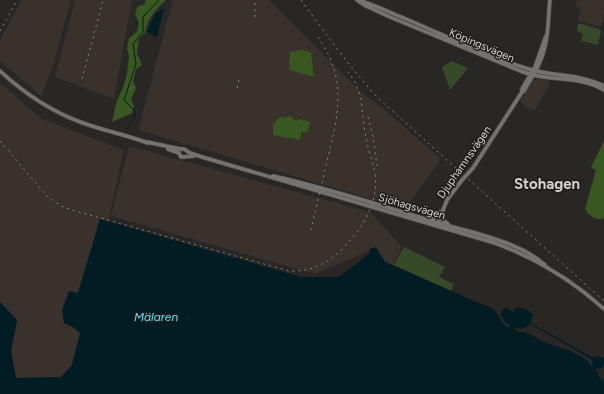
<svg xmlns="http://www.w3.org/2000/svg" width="604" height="394" font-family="Figtree,sans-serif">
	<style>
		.built { fill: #38312c }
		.green { fill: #364929 }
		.forest { fill: #395720 }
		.water { fill: #011d23; fill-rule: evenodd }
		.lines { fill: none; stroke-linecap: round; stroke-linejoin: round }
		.stream { stroke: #011d23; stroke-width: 1 }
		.secondary-casing { stroke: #444341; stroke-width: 5 }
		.secondary { stroke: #757371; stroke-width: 3.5 }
		.rail { stroke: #858482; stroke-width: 1; stroke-dasharray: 2 4; stroke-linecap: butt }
		.secondary-bridge-casing { stroke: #444341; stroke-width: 5; stroke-linecap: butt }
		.secondary-bridge { stroke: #757371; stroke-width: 3.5 }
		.labels { text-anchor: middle; stroke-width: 3; stroke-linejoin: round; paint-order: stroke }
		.street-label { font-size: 11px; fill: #d6d5d4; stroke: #1f1d1c }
		.water-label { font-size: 12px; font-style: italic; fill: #5ee2fe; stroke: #1f1d1c }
		.district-label { font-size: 15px; font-weight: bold; fill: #d2d0ce; stroke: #1f1d1c }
	</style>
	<rect width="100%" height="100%" fill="#292725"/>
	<path class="built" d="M21 0H71L52 69 41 96 0 61V40Z
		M75 0H132L114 99 55 77Z
		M173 0H269L359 90 393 117 441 159 405 209 138 130Z
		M577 0H604V14L601 27 577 20 581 9 575 6Z
		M538 78 549 80V85L535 110 527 108 520 101 533 81Z
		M0 83 42 119 124 150 108 222 100 219 78 293 64 323 73 327 80 333 72 365 61 377 16 378 11 351 17 321 0 302Z
		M129 146 370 212 402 247 393 266 369 251 315 274 111 216Z"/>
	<path class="green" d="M578 23 601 30 598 45 581 41 583 34 577 31Z
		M452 61 468 68 450 90 442 67Z
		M404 247 445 267 439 277 454 284 451 291 394 265Z"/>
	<path class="forest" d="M144 0H166C156 9 147 19 145 33L139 38 137 53 142 65 136 69 133 81 136 88 131 99 134 106 132 113 112 122 117 100 123 88 127 73 129 57 127 48 129 38 137 32 139 23 135 13 138 6 144 5 146 1Z
		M302 50 311 52 314 77 289 70 290 52Z
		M281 116 285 118 290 116 296 121 300 119 310 122 307 132H301L300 140 273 135V124Z
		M604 141V217L602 219C595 220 588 215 585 209L596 170 591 167Z"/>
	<path class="water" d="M164 8 157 37 147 32 155 14Z
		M100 219 301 277H339L370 253 369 249 376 247 385 262 472 300C479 304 489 305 495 311 501 317 500 323 509 328L510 326 505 322 501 314 503 309 507 308 513 312 517 307 528 310 533 315 531 323 593 358C598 356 600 356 604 359 604 363 604 367 600 369L597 367 596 369 599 373 598 376 604 382V394H0V302L17 320 11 351 16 378 61 377 72 365 80 333 73 327 64 323 62 310 69 291 78 293ZM531 324 584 355 592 360 593 366H591L586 360 570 351 541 341 532 335 524 332H519L514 329 515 328 522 329Z"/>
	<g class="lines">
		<path class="stream" d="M127 129 135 117 134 110 124 100 136 64 133 44 143 32V17L159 0"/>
		<g class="secondary-casing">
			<path id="secondary" d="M357 0 366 6 390 17 523 72C550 82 579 75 604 90
				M361 1C377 6 391 13 406 19 446 36 484 55 525 68 551 77 579 73 604 86
				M0 71C24 93 52 112 83 123 105 131 127 135 148 143
				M522 92 524 91C532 76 542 63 545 46 549 32 548 15 550 0
				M147 142 180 149H184L190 153 202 157 495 243C535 258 572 280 604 309
				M168 149 179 153 181 157 194 156
				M473 168 522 92V89L535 67 546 36
				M273 176C327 188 379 205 432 221 467 232 517 240 545 265
				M442 213 443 220 448 224
				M427 219H433L440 212
				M438 223 447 200 462 180"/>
		</g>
		<use href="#secondary" class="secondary"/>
		<path class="rail" d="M301 0C326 34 350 68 379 99L604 301
			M255 17V0
			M0 31 17 0
			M82 79 103 0
			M237 88 239 79
			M368 117 373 137 377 166
			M0 141 47 196 61 206 72 210 289 271C311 272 330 263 344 247
			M311 230 335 127C341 91 339 66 317 36
			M341 250C361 231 379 204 375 175 374 167 372 161 370 154 367 145 366 136 364 127 361 105 363 90 348 72"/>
		<g class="secondary-bridge-casing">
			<path id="secondary-bridge" d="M462 180 473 168"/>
		</g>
		<use href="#secondary-bridge" class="secondary-bridge"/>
	</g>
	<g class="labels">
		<g class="street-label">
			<text transform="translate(482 45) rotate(23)" y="4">Köpingsvägen</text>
			<text transform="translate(464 162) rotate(-55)" y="4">Djuphamnsvägen</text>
			<text transform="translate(412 206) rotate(16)" y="4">Sjöhagsvägen</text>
		</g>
		<g class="water-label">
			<text x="156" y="321">Mälaren</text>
		</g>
		<g class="district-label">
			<text x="547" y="189">Stohagen</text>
		</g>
	</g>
</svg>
